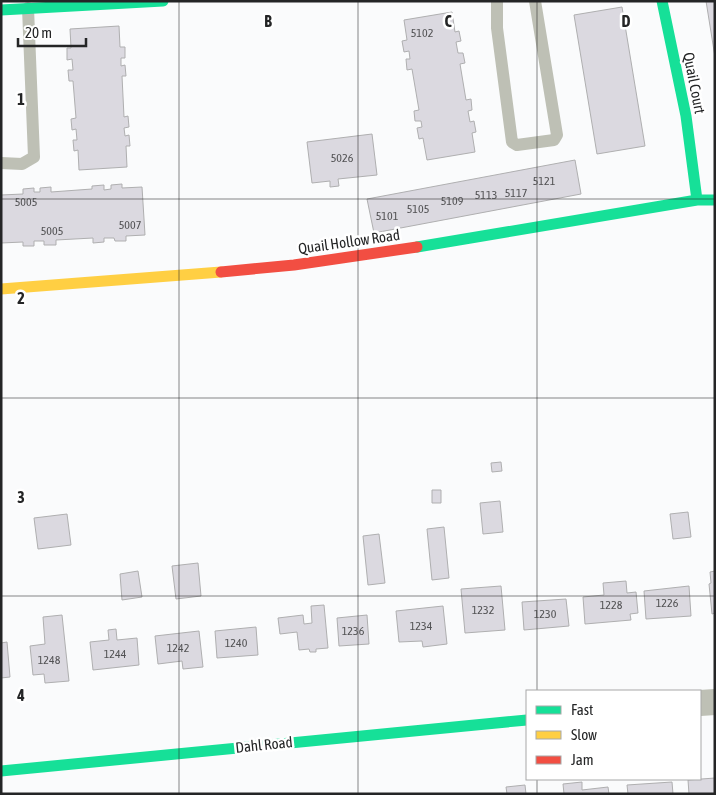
<svg xmlns="http://www.w3.org/2000/svg" width="716" height="795" font-family="'Asap Condensed',sans-serif">
	<style>
		.building { fill: #dbd9e0; stroke: #afafb0 }
		.lines { fill: none; stroke-linecap: round; stroke-linejoin: round }
		.lane { stroke: #bec0b5; stroke-width: 12 }
		.street { stroke: #bec0b5; stroke-width: 26 }
		.fast { stroke: #16e098; stroke-width: 11 }
		.slow { stroke: #ffcf43; stroke-width: 11 }
		.jam { stroke: #f24e42; stroke-width: 11 }
		.grid { fill: none; stroke: #242526; stroke-width: 1; stroke-opacity: 0.55 }
		.labels { text-anchor: middle; stroke-width: 5; stroke-linejoin: round; paint-order: stroke }
		.number-label { font-size: 12px; fill: #525254 }
		.street-label { font-size: 15px; fill: #242526; stroke: #fff }
		.grid-label { font-size: 16px; text-anchor: middle; font-weight: bold; fill: #242526; stroke: #fff; stroke-width: 5; stroke-linejoin: round; paint-order: stroke }
	</style>
	<rect width="100%" height="100%" fill="#fafbfc"/>
	<path class="building" d="M706 1H715V57Z
		M622 7 645 146 597 154 574 15Z
		M452 12 455 32 459 31 461 41 456 42 458 53H463L465 63 460 64 466 100 471 99 472 110 468 111 470 122 474 121 476 132 472 133 475 152 427 160 423 138 419 139 417 128 422 127 421 121H415L414 111 419 110 412 69 407 70 406 59H410L409 51 404 52 402 41 407 40 404 20Z
		M119 26 120 47H125V58H121V66L125 65 126 76H122L124 117 128 116 129 127 124 128 125 136 129 135 130 146H126L127 167 79 170 78 150 74 151 73 140H77L76 129 72 130 71 119 76 118 73 81H69L68 70H73L72 59 67 60V48H71L70 29Z
		M372 134 377 175 338 179 339 186 330 187V181L312 183 307 142Z
		M575 160 581 194 374 233 367 199Z
		M122 184V188L142 187 145 235 126 236V241H115L114 238H104V242L93 243V238L56 240V245H44V241H34V246H23V242L1 243V195L23 194V189L34 188V192H40V188L51 187V192L92 189V186L104 185V190L111 189V185Z
		M501 462 502 471 492 472 491 463Z
		M432 490H441V503H432Z
		M500 501 503 532 483 534 480 503Z
		M688 512 691 537 673 539 670 514Z
		M67 514 71 545 38 549 34 518Z
		M444 527 449 578 432 580 427 529Z
		M379 534 385 583 368 585 363 536Z
		M198 563 201 596 176 599 172 566Z
		M138 571 142 597 122 600 120 574Z
		M715 571V613L712 614 709 584 711 583 710 572Z
		M626 581 627 593 636 592 638 613 630 614 631 620 585 624 583 597 604 595 603 583Z
		M501 586 505 630 465 633 461 589Z
		M689 586 691 616 646 619 644 591Z
		M566 599 569 626 524 630 522 602Z
		M324 605 328 648 316 649V652H310L309 649 299 650 297 632 280 634 278 618 303 615 304 624 312 623 311 606Z
		M443 606 447 644 423 647 422 641 399 642 396 611Z
		M62 615 69 681 45 683 44 674 33 675 30 646 45 644 43 617Z
		M367 615 369 644 339 646 337 618Z
		M256 627 258 655 217 658 215 631Z
		M116 629 117 640 137 638 139 665 93 670 90 642 109 640 108 630Z
		M199 631 203 667 183 669 182 661 158 664 155 636Z
		M7 642 10 677 1 678V643Z
		M715 778V794H689L688 780Z
		M582 782V790L608 787 609 794H564L563 784Z
		M672 782 673 794H628L627 785Z
		M525 785 526 794H507L506 787Z"/>
	<g class="lines">
		<path class="lane" d="M497 1V28L512 142 517 145 554 140 557 135 535 1
			M1 163 22 164 34 157 28 8"/>
		<path class="street" d="M700 703 715 702"/>
		<path class="fast" d="M662 1 686 116 697 200
			M1 10 163 1
			M417 247 697 200H715
			M1 771 527 720"/>
		<path class="slow" d="M1 289 221 272"/>
		<path class="jam" d="M221 272 294 265 417 247"/>
	</g>
	<path class="grid" d="M179 1V794M358 1V794M537 1V691M1 199H715M1 398H715M1 596H715M537 779V794"/>
	<g class="labels">
		<g class="number-label">
			<text x="422" y="37">5102</text>
			<text x="342" y="162">5026</text>
			<text x="544" y="185">5121</text>
			<text x="516" y="197">5117</text>
			<text x="486" y="199">5113</text>
			<text x="452" y="205">5109</text>
			<text x="26" y="206">5005</text>
			<text x="418" y="213">5105</text>
			<text x="387" y="220">5101</text>
			<text x="130" y="229">5007</text>
			<text x="52" y="235">5005</text>
			<text x="667" y="607">1226</text>
			<text x="611" y="609">1228</text>
			<text x="483" y="614">1232</text>
			<text x="545" y="618">1230</text>
			<text x="421" y="630">1234</text>
			<text x="353" y="635">1236</text>
			<text x="236" y="647">1240</text>
			<text x="178" y="652">1242</text>
			<text x="115" y="658">1244</text>
			<text x="49" y="664">1248</text>
		</g>
		<g class="street-label">
			<text transform="translate(694 83) rotate(79)" y="5">Quail Court</text>
			<text transform="translate(349 242) rotate(-8)" y="5">Quail Hollow Road</text>
			<text transform="translate(264 745) rotate(-6)" y="5">Dahl Road</text>
		</g>
	</g>
	<g class="grid-label">
		<text x="268" y="27">B</text>
		<text x="448" y="27">C</text>
		<text x="626" y="27">D</text>
		<text x="21" y="105">1</text>
		<text x="21" y="304">2</text>
		<text x="21" y="503">3</text>
		<text x="21" y="701">4</text>
	</g>
	<rect width="716" height="795" fill="none" stroke="#242526" stroke-width="5"/>
	<rect x="526" y="690" width="175" height="90" fill="#ffffff" stroke="#a7a8a8"/>
	<rect x="536" y="706" width="25" height="8" fill="#16e098" stroke="#a7a8a8"/>
	<text x="571" y="715" font-size="15" fill="#242526">Fast</text>
	<rect x="536" y="731" width="25" height="8" fill="#ffcf43" stroke="#a7a8a8"/>
	<text x="571" y="740" font-size="15" fill="#242526">Slow</text>
	<rect x="536" y="756" width="25" height="8" fill="#f24e42" stroke="#a7a8a8"/>
	<text x="571" y="765" font-size="15" fill="#242526">Jam</text>
	<path d="M18 38v8h68v-8" fill="none" stroke="#242526" stroke-width="2.5"/>
	<text x="25" y="38" font-size="15" fill="#242526" stroke="#ffffff" stroke-width="4" paint-order="stroke">20 m</text>
</svg>
